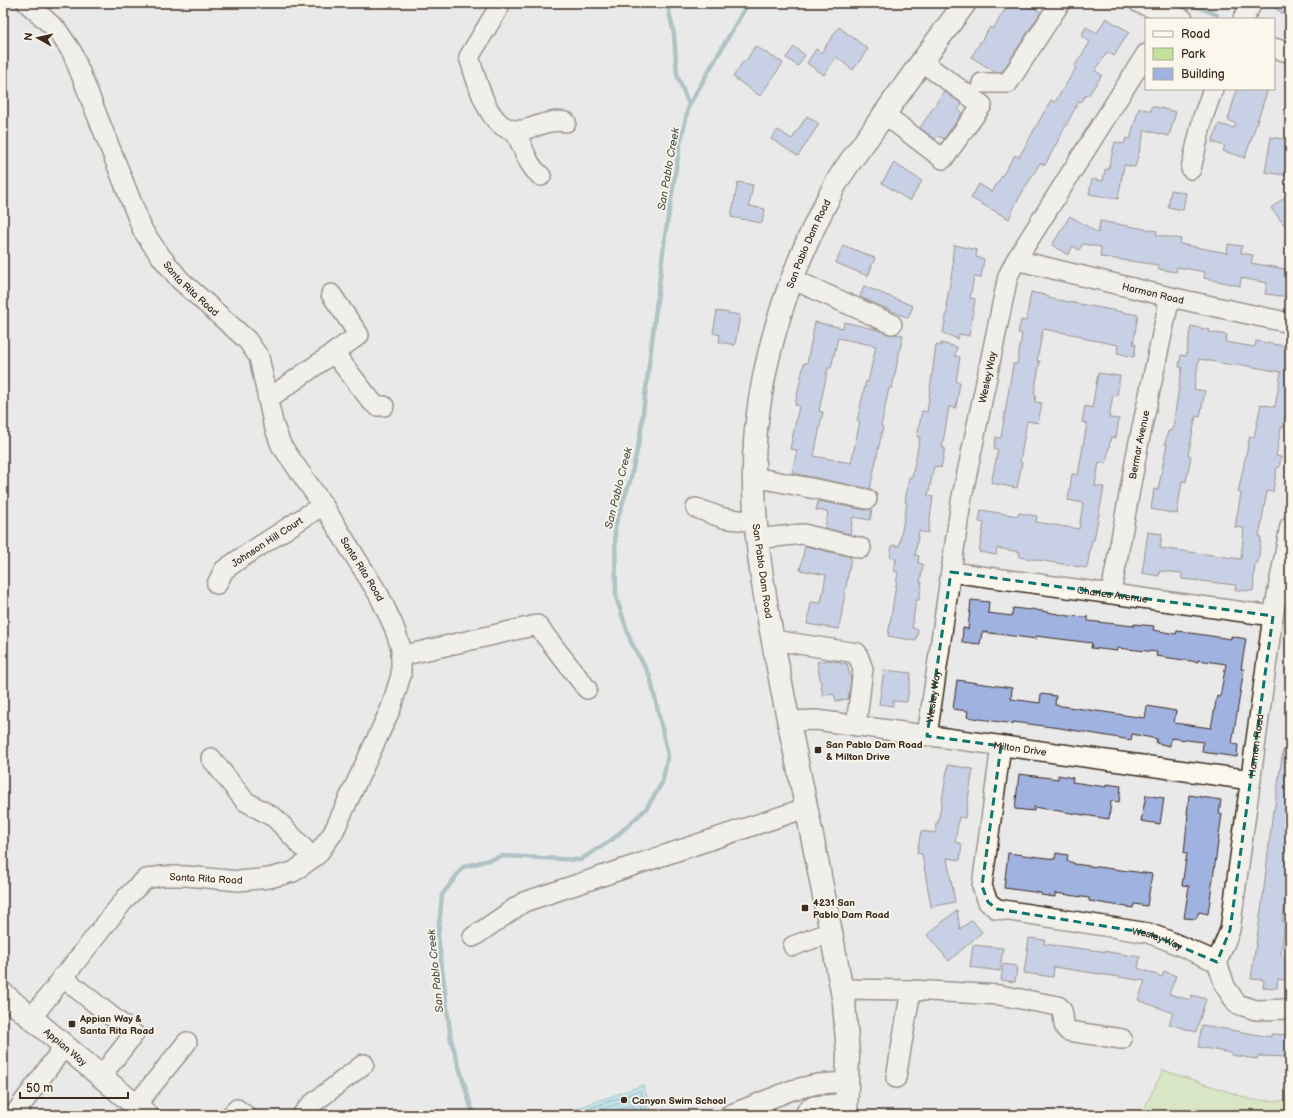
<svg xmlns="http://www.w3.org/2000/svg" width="1293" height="1118" font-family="'Balsamiq Sans',sans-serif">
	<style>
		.green { fill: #c5e29a; stroke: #80865c }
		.water { fill: #8edbed; stroke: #6d949a }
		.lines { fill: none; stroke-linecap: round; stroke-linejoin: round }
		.shore { stroke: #5c7171; stroke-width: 1 }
		.stream { stroke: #6d949a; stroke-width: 4.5 }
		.building { fill: #a0b2e0; stroke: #3b2a1e; fill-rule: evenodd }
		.minor-casing { stroke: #3b2a1e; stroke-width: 22 }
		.major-casing { stroke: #3b2a1e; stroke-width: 25 }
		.minor { stroke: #fbf7ec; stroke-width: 19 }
		.major { stroke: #fbf7ec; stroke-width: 22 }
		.marked { fill: none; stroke: #0f766e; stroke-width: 3; stroke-dasharray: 8 5; stroke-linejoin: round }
		.poi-dot { fill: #3b2a1e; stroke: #fbf7ec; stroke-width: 1.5 }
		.labels { text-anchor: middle; stroke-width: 3.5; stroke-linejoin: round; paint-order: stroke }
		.street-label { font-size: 10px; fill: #3b2a1e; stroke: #fbf7ec }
		.poi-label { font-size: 10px; font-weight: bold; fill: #3b2a1e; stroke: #fbf7ec; text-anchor: start }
		.water-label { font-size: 11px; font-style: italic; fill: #505652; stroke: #fbf7ec }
	</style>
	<rect width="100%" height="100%" fill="#e9e9ea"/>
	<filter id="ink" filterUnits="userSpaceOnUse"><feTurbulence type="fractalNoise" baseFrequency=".025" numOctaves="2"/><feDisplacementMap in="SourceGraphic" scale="8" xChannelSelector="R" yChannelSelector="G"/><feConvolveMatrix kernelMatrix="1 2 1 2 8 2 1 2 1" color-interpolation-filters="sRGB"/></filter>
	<g filter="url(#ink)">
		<path class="green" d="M1163 1070 1253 1100 1290 1101V1115H1141Z"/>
		<path class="water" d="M643 1085 653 1115H558Z"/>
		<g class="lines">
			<path class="shore" d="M570 1115 639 1091 641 1092 648 1115
				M585 1115 636 1097 638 1098 643 1115
				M603 1115 632 1105 634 1106 637 1115"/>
			<path class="stream" d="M667 3 674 34 677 75 689 105
				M1185 3 1199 7 1217 15
				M475 1115 471 1107 451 1040 438 936 442 895 463 867 503 856 580 860 613 839 646 809 662 783 668 755 650 676 631 642 616 597 615 526 630 481 640 437 665 236 680 144 689 105 748 3
				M877 1115 894 1112 927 1115"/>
		</g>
		<path class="building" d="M1009 3H1026L1041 12 1002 72H995L971 57 990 27 993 29Z
			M1267 3H1290V18Z
			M1106 18 1129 32 1114 56 1107 52 1095 71 1102 75 1088 96 1086 95 1081 102 1079 101 1045 165 1040 163 1016 203 1009 219 971 198 979 184 992 192 1015 155 1019 157 1051 100 1055 102 1076 68 1074 67 1090 42 1081 36 1086 27 1097 33Z
			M839 27 868 49 853 70 836 57 824 75 807 63 816 49 821 53Z
			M755 46 783 63 760 96 733 77 744 60 746 61Z
			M794 47 805 55 798 66 786 58Z
			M1237 89H1268L1245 158 1223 151 1225 146 1212 142 1219 124 1234 128 1236 124 1228 120Z
			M944 91 962 104 958 110 962 113 944 139 938 136 935 139 920 128Z
			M1152 106 1176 112 1169 136 1145 130 1135 167 1124 165 1118 199 1089 194 1092 179 1103 181 1105 169 1108 170 1115 142 1124 144 1126 138 1130 139 1139 108 1151 111Z
			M807 116 819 124 798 156 771 139 778 130 792 139Z
			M1271 137 1290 140V176L1265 172Z
			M894 163 922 181 910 201 882 183Z
			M738 182 753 185 749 206 765 209 762 223 731 217Z
			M1171 190 1186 193 1183 210 1168 207Z
			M1290 193V232L1271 208Z
			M1070 216 1098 233 1100 221 1157 231 1156 235 1181 239 1180 244 1227 253 1228 244 1242 246 1241 253 1253 255 1251 263 1290 270V297L1265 294 1267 283 1241 278 1240 286 1204 278 1205 272 1177 267 1176 272 1158 269 1159 265 1100 257 1101 247 1083 244 1079 250 1073 246 1068 255 1052 245Z
			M843 245 875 258 868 276 836 263Z
			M954 245 977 250 976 257 984 259 981 278 974 277 970 298 975 299 969 336 959 334 958 339 943 333 948 306H946L954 260H952Z
			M864 286 913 306 908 318 860 297Z
			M1031 292 1049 296 1048 298 1138 315 1133 344H1136L1134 357 1117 353 1118 345 1082 338V336L1043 329 1037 361H1040L1034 394H1036L1035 402 1042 403 1038 423 1027 421 1020 462 1022 463 1017 488 991 483 998 450 994 449 996 437 1001 438 1013 364H1017L1022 334 1018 333 1021 320 1026 321Z
			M717 311 740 315 735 345 719 342 720 335 713 333Z
			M815 322 843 328 844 322 878 330 888 334 903 335 892 388H889L881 426 883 427 870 489 792 473 797 450 790 449 799 406 795 405 804 363H807ZM838 338 876 346 868 382 866 381 857 421H860L851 463 814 456 823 412 819 411 828 368H831Z
			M1191 326 1210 330 1209 332 1227 335 1225 342 1255 347 1256 341 1290 347V390L1283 428 1281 427 1276 456 1281 457 1279 468 1277 467 1273 492 1267 491 1259 537H1261L1258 563H1255L1253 591 1235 590 1236 585 1182 579V573L1160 571 1159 576 1142 573 1148 532 1162 534 1160 548 1241 559 1244 528 1235 527 1241 493 1238 492 1250 436 1254 437 1261 404 1275 407 1281 372 1237 364V366L1199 359 1194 389 1205 391 1200 417 1196 416 1188 455 1191 456 1186 482 1182 481 1177 514 1151 509 1154 489 1158 490 1167 444H1165L1168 431H1171L1173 426 1182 367H1179L1181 355 1186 356Z
			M941 343 957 347 955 356 960 357 956 382H960L956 408 949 407 942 448H945L941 468 934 466 928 496 933 497 928 533 919 531 915 555 919 556 918 563 923 564 920 582H922L919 600H916L912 628 918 629 916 641 888 636 898 572 894 571 896 559 890 558 892 545 899 546 907 503 905 502 909 477H912L920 437H917L922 411 927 412 936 345 941 346Z
			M1098 373 1120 376 1117 396 1113 395 1109 418 1119 419 1116 438 1111 437 1106 464 1099 462 1095 486 1104 487 1094 540H1092L1087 568 1019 557 1020 552 997 548 996 555 979 552 984 523 979 522 981 510 1018 516 1019 513 1037 516 1036 522 1079 529 1083 503 1068 500 1072 474 1078 475 1087 423 1082 422 1085 406 1092 408Z
			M818 501 865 510 872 509 870 520 853 517 850 534 825 528 828 512 816 510Z
			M805 546 851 557 839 629 807 624 811 602 821 603 826 575 800 570Z
			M971 600 989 602 988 613 1012 616 1013 608 1030 610 1031 609 1069 616 1088 617V621L1134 626V624L1154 626 1153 630 1176 634 1177 631 1231 639V636L1246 639 1241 669H1244L1232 744 1238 745 1237 757 1202 752 1203 742 1171 738 1170 746 1156 743 1157 739 1132 734 1131 740 1060 728 1013 722V724L967 717 968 711 953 709 957 680 1012 688 1011 699 1040 703 1041 694 1056 696 1055 705 1145 718 1147 706 1176 711 1174 723 1211 728 1217 696 1220 697 1226 664 1198 660V662L1156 656 1157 652 1117 648V651L1091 648 1092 643 1036 636V639L982 632 980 644 962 642 963 628 968 629Z
			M828 660 841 662V664L847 663 851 680 848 699 836 701 834 694 823 696 817 662Z
			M884 670 911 673 907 702 893 701V706L879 704Z
			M1283 750H1290V886H1288L1282 922H1285L1281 956 1290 958V981L1278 979 1277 988 1263 987 1264 980 1251 979 1263 896 1273 810 1274 811Z
			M948 765 973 769 965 818 959 817 955 842 962 844 960 860 947 858 955 902 931 907 922 854 917 853 921 831 935 833 936 823H938Z
			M1019 774 1058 779V775L1073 778 1072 782 1106 787V784L1121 786 1119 802 1111 801 1109 819 1034 807V811L1015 809Z
			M1146 795 1164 798 1160 824 1141 821Z
			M1189 795 1221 800 1219 814H1222L1208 914 1199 912 1196 919 1184 918 1189 886 1182 885 1187 853H1184L1188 814H1187Z
			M1008 853 1055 859 1056 853 1068 855 1067 861 1074 863V864L1152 874 1147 906 1134 904 1133 908 1089 901V898L1055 893V897L1041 895V893L1004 888Z
			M957 910 960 929 972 920 982 932 949 961 927 935Z
			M1029 938 1045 940 1044 944 1109 952 1140 957 1138 968 1162 977 1164 971 1176 976 1169 994 1191 1000 1192 995 1206 999 1196 1032 1169 1024 1173 1013 1138 1000 1145 981 1054 967 1053 977 1024 973Z
			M973 945 1003 948 1000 971 970 967Z
			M1003 964 1017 966 1015 982 1001 980Z
			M1202 1025 1271 1037V1034L1290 1035V1057L1258 1056 1257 1059 1231 1055V1053L1198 1047Z"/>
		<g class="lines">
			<g class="minor-casing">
				<g id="minor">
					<path id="s1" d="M27 3 57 30 72 52 143 231 159 254 180 280 247 340 259 357 273 423 281 445 323 505 379 595 394 627 401 648V675L391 708 333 833 317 855 293 872 269 878 239 881 186 876H161L146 879 136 888 126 898 32 1017"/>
					<path d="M499 3V7L469 57C478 83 489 140 527 129 541 125 552 119 566 122"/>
					<path d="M1139 3 1183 19"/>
					<path d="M1243 19 1252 3"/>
					<path d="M1274 48 1290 53"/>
					<path d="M982 83H1008L1060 3"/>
					<path d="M884 114 943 159 982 105 922 62"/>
					<path d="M514 131C524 145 526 165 541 176"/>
					<path d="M1191 169 1203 117 1213 89"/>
					<path id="s2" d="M1016 260 1170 297 1290 323"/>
					<path d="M792 279 892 324"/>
					<path d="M334 353 372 402 377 406H384"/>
					<path d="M268 399 359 335 331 294"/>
					<path d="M754 477 867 499"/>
					<path d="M696 508 723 518 755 522"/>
					<path d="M756 539 803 534 861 548"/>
					<path id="s3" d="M951 572 1273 616"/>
					<path id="s4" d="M217 584 224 570 241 558 323 505"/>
					<path id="s5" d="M1111 593 1138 446 1170 297"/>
					<path d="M773 640 857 653 863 669 856 726"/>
					<path d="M401 656 537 625 587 689"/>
					<path id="s6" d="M789 721 816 720 1251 780"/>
					<path id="s7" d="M927 736 961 502 1008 276 1016 260 1146 54"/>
					<path id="s8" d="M1001 746 982 886 988 902 997 909 1148 933 1167 940 1217 962 1225 986 1237 1004 1256 1010 1290 1009"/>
					<path d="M211 758 245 801 275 818 313 858"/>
					<path d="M473 937 524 902 806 808"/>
					<path d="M793 946 831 932"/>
					<path id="s9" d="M1217 962 1230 930 1273 616 1290 526"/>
					<path d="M62 977 134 1034 101 1076"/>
					<path d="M842 989 911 990 896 1078"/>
					<path d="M911 990 1000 995 1058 1006C1067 1012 1060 1025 1068 1031L1122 1039"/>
					<path d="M136 1105 187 1042"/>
					<path d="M807 1110 814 1106 848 1103"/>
					<path d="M14 1115 65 1045"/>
					<path d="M231 1115 237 1109 245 1115"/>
					<path d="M302 1115 312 1104 364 1064"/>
					<path d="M729 1115 792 1090 817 1084 848 1082"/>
				</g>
			</g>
			<g class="major-casing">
				<g id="major">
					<path id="s10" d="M3 994 147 1115"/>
					<path id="s11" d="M846 1115 848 1054 844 1003C826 901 805 800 784 699 767 610 747 520 756 429 765 346 793 264 832 191 842 170 858 152 871 133 902 89 933 46 965 3"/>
				</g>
			</g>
			<use href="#minor" class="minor"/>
			<use href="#major" class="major"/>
		</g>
	</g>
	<path d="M0 0H1293V1118H0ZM951 572 1273 616 1230 930 1217 962 1148 933 997 909 988 902 982 886 1001 746 927 736Z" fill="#e9e9ea" fill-opacity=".55" fill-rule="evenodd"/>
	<path class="marked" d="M951 572 1273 616 1230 930 1217 962 1148 933 997 909 988 902 982 886 1001 746 927 736Z"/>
	<g class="poi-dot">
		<rect x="814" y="746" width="8" height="8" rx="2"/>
		<rect x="801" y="904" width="8" height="8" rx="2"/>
		<rect x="68" y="1020" width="8" height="8" rx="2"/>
		<circle cx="624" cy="1100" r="4"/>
	</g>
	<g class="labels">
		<g class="street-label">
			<text dy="4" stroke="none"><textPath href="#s11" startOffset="888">San Pablo Dam Road</textPath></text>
			<text dy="4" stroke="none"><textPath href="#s1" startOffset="335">Santa Rita Road</textPath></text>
			<text dy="4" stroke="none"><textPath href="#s2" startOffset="141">Harmon Road</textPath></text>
			<text dy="4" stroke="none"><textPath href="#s7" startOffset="364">Wesley Way</textPath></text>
			<text dy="4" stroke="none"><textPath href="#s5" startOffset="151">Bermar Avenue</textPath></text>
			<text dy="4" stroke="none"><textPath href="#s4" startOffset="67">Johnson Hill Court</textPath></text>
			<text dy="4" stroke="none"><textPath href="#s1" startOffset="671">Santa Rita Road</textPath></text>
			<text transform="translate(763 571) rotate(82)" y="4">San Pablo Dam Road</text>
			<text dy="4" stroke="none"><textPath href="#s3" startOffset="163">Charles Avenue</textPath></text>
			<text dy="4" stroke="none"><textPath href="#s7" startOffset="40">Wesley Way</textPath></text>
			<text dy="4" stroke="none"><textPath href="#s9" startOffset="221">Harmon Road</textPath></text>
			<text dy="4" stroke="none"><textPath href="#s6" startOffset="233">Milton Drive</textPath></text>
			<text transform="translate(206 878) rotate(3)" y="4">Santa Rita Road</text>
			<text dy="4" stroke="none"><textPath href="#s8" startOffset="333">Wesley Way</textPath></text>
			<text dy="4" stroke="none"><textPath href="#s10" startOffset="82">Appian Way</textPath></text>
		</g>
		<g class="poi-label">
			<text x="826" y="748">San Pablo Dam Road<tspan x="826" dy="12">&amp; Milton Drive</tspan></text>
			<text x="813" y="906">4231 San<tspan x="813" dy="12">Pablo Dam Road</tspan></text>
			<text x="80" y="1022">Appian Way &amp;<tspan x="80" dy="12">Santa Rita Road</tspan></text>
			<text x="632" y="1104">Canyon Swim School</text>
		</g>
		<g class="water-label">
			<text transform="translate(668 169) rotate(-80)" y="4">San Pablo Creek</text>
			<text transform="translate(618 488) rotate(-76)" y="4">San Pablo Creek</text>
			<text transform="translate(435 971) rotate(-96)" y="4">San Pablo Creek</text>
		</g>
	</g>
	<rect width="1293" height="1118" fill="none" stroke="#fbf7ec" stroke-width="16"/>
	<rect x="8" y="8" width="1277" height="1102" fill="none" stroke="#3b2a1e" stroke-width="1.5" filter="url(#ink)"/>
	<rect x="1145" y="18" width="130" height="72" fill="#fbf7ec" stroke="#aea59a"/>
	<rect x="1153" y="31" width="20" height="6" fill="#fbf7ec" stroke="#aea59a"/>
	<text x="1181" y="38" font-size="12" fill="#3b2a1e">Road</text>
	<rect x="1153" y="48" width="20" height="12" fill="#c5e29a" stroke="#aea59a"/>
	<text x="1181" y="58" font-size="12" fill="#3b2a1e">Park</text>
	<rect x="1153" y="68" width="20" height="12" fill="#a0b2e0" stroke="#aea59a"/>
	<text x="1181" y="78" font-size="12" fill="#3b2a1e">Building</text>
	<g transform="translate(38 38) rotate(278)" stroke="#fbf7ec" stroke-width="3" paint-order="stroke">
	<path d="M0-3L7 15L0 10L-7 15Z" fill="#3b2a1e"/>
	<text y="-6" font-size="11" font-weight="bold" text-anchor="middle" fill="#3b2a1e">N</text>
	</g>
	<path d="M20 1092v6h108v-6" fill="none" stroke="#3b2a1e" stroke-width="2"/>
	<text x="26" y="1092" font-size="12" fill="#3b2a1e" stroke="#fbf7ec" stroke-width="3" paint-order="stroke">50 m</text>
</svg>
